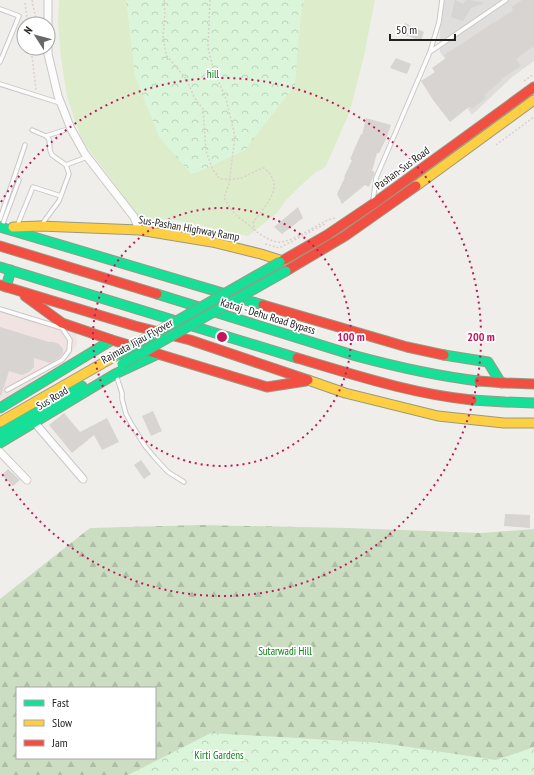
<svg xmlns="http://www.w3.org/2000/svg" width="534" height="775" font-family="'PT Sans Narrow',sans-serif">
	<style>
		.residential { fill: #dfdedc }
		.commercial { fill: #f1e3e1 }
		.grass { fill: #ddeccb }
		.forest { fill: url(#forest-firs); fill-rule: evenodd }
		.park { fill: url(#park-crowns) }
		.building { fill: #d7d4d2 }
		.lines { fill: none; stroke-linecap: round; stroke-linejoin: round }
		.lane-casing { stroke: #c9c8c7; stroke-width: 5.5 }
		.street-casing { stroke: #c9c8c7; stroke-width: 9 }
		.fast-casing { stroke: #999a82; stroke-width: 11 }
		.slow-casing { stroke: #999a82; stroke-width: 11 }
		.jam-casing { stroke: #999a82; stroke-width: 11 }
		.path { stroke: #dccecd; stroke-width: 1.5; stroke-dasharray: 2 2; stroke-linecap: butt }
		.lane { stroke: #fdfcfc; stroke-width: 3.5 }
		.street { stroke: #fdfcfc; stroke-width: 7 }
		.fast { stroke: #16e098; stroke-width: 9 }
		.slow { stroke: #ffcf43; stroke-width: 9 }
		.jam { stroke: #f24e42; stroke-width: 9 }
		.fast-bridge-casing { stroke: #999a82; stroke-width: 11; stroke-linecap: butt }
		.fast-bridge { stroke: #16e098; stroke-width: 9 }
		.ring { fill: none; stroke: #c2185b; stroke-width: 2; stroke-dasharray: 2 4 }
		.labels { text-anchor: middle; stroke-width: 3.5; stroke-linejoin: round; paint-order: stroke }
		.park-label { font-size: 11px; fill: #0c8416; stroke: #fff }
		.street-label { font-size: 11px; fill: #222; stroke: #fff }
		.centre { fill: #c2185b; stroke: #fff; stroke-width: 2 }
		.ring-label { font-size: 12px; text-anchor: middle; font-weight: bold; fill: #c2185b; stroke: #fff; stroke-width: 3.5; stroke-linejoin: round; paint-order: stroke }
	</style>
	<defs>
		<pattern id="forest-firs" width="22" height="20" patternUnits="userSpaceOnUse"><rect width="22" height="20" fill="#cbdec1"/><path d="M5 1l3.5 6h-7zM16 11l3.5 6h-7z" fill="#aebea6"/></pattern>
		<pattern id="park-crowns" width="20" height="18" patternUnits="userSpaceOnUse"><rect width="20" height="18" fill="#daf5da"/><path d="M2 6a3 3 0 1 1 6 0M12 15a3 3 0 1 1 6 0" fill="none" stroke="#bbd2bb"/></pattern>
	</defs>
	<rect width="100%" height="100%" fill="#f0eeeb"/>
	<path class="residential" d="M439 0H534V61L512 77 472 115 454 88 447 62 440 52Z"/>
	<path class="commercial" d="M0 311 76 332 77 344 70 355 0 404Z"/>
	<path class="grass" d="M59 0H375L364 56 350 111 327 164 324 168 316 172 298 188 287 199 277 213 248 236 175 220 140 218 83 142 75 121 67 96 61 58 58 23Z"/>
	<path class="forest" d="M200 525 349 528 481 533 534 529V775H0V599L90 528ZM17 688H155V758H17Z"/>
	<path class="park" d="M126 0H304L301 13 295 85 245 150 192 175 159 137 135 76Z
		M211 733 382 743 496 760 534 747V775H128Z"/>
	<path class="building" d="M455 0 463 4 466 0H470L484 3 471 8 463 21 451 17Z
		M522 0H534V46L516 59 521 66 501 79 502 80 484 95 486 98 472 109 470 106 450 122 433 100 421 81 435 72 432 68 446 58 444 55 466 41 494 22V23L513 10 512 7Z
		M405 23 424 32 421 41 402 34Z
		M396 58 411 64 407 74 390 68Z
		M366 118 391 125 386 139 379 153H377L372 171 375 172 369 187 365 185 342 204 337 194 345 177H344L352 160 350 159 361 134 362 135Z
		M298 207 303 218 282 234 274 227Z
		M0 327 49 342H53L59 344 63 349V353L60 357 50 363 34 358V367L29 372 22 375 9 371 1 396 0 395Z
		M153 411 162 431 151 436 142 416Z
		M64 413 80 432 107 418 119 442 102 450 94 435 72 453 49 425Z
		M141 460 151 474 144 479 134 465Z
		M8 469 20 480 13 486 2 475Z
		M505 514 530 515V528L504 526Z"/>
	<g class="lines">
		<g class="lane-casing">
			<path id="lane" d="M0 9 19 16 0 62
				M430 52 506 0
				M0 84 60 103
				M32 130 46 136 49 139 50 150 52 155 66 165 69 174 59 201 42 224
				M46 136 65 130
				M66 165 87 157
				M373 201 376 178 430 52 439 22 442 0
				M0 219 25 145
				M2 226 19 180
				M17 226 33 187 61 196
				M0 309 62 328 70 340 69 351 62 360 7 390
				M116 375 122 393V399L126 414 132 425 145 446 155 458 168 472 184 482"/>
		</g>
		<g class="street-casing">
			<path id="street" d="M48 45V0
				M48 47V54L58 96 71 129 85 154 134 217 139 230
				M34 422 83 479
				M0 452 27 480"/>
		</g>
		<g class="fast-casing">
			<path id="fast" d="M0 227 263 305
				M0 267 297 358
				M6 287 11 270
				M157 294 356 356C397 367 437 376 479 381
				M444 355 488 362 501 383
				M472 400 505 402 534 403
				M0 408 112 340
				M0 433 82 386
				M0 443 115 374 158 354"/>
		</g>
		<g class="slow-casing">
			<path id="slow" d="M416 186 534 100
				M13 227 40 226 139 230 212 242 261 254 283 261
				M308 380 345 393 438 416 504 423H534
				M0 422 117 355"/>
		</g>
		<g class="jam-casing">
			<path id="jam" d="M0 246 157 294
				M280 262 327 235 373 204 534 87
				M286 271 345 236 416 186
				M0 285 135 326 190 340 308 380
				M25 296 62 323 112 340 267 387 306 381
				M263 305 407 347 444 355
				M297 358C355 375 412 394 472 400
				M479 381 506 383 534 384"/>
		</g>
		<path class="path" d="M32 0 37 24
			M164 0 165 14 163 36 166 55 187 80 194 97 203 109 206 151 213 170 220 179C229 179 238 180 246 176 253 173 256 170 264 168 287 186 265 205 253 223L255 231C262 235 269 241 278 242 285 244 308 231 315 227 322 223 328 219 335 218
			M210 0 208 47 213 68 226 99 235 136 229 184 224 198C228 204 231 210 236 215 242 220 249 224 254 230
			M25 3 28 24
			M31 48 36 90
			M524 81 534 74
			M496 145 534 117
			M265 244 279 248 325 224"/>
		<use href="#lane" class="lane"/>
		<use href="#street" class="street"/>
		<use href="#fast" class="fast"/>
		<use href="#slow" class="slow"/>
		<use href="#jam" class="jam"/>
		<g class="fast-bridge-casing">
			<path id="fast-bridge" d="M117 355 280 262
				M122 364 286 271"/>
		</g>
		<use href="#fast-bridge" class="fast-bridge"/>
	</g>
	<g class="ring">
		<circle cx="222" cy="337" r="129"/>
		<path d="M1 202A259 259 0 1 1 1 472"/>
	</g>
	<g class="labels">
		<g class="park-label">
			<text x="213" y="78">hill</text>
			<text x="285" y="655">Sutarwadi Hill</text>
			<text x="219" y="759">Kirti Gardens</text>
		</g>
		<g class="street-label">
			<text transform="translate(402 168) rotate(-36)" y="4">Pashan-Sus Road</text>
			<text transform="translate(189 228) rotate(10)" y="4">Sus-Pashan Highway Ramp</text>
			<text transform="translate(268 316) rotate(17)" y="4">Katraj - Dehu Road Bypass</text>
			<text transform="translate(137 341) rotate(-29)" y="4">Rajmata Jijau Flyover</text>
			<text transform="translate(52 398) rotate(-31)" y="4">Sus Road</text>
		</g>
	</g>
	<circle cx="222" cy="337" r="6" class="centre"/>
	<g class="ring-label">
		<text x="351" y="341">100 m</text>
		<text x="481" y="341">200 m</text>
	</g>
	<rect x="16" y="687" width="140" height="72" fill="#ffffff" stroke="#a7a7a7"/>
	<rect x="24" y="700" width="20" height="6" fill="#16e098" stroke="#a7a7a7"/>
	<text x="52" y="707" font-size="12" fill="#222222">Fast</text>
	<rect x="24" y="720" width="20" height="6" fill="#ffcf43" stroke="#a7a7a7"/>
	<text x="52" y="727" font-size="12" fill="#222222">Slow</text>
	<rect x="24" y="740" width="20" height="6" fill="#f24e42" stroke="#a7a7a7"/>
	<text x="52" y="747" font-size="12" fill="#222222">Jam</text>
	<g transform="translate(36 36) rotate(306)"><circle r="19" fill="#ffffff" stroke="#a7a7a7"/>
	<path d="M0-3L7 15L0 10L-7 15Z" fill="#6a6968"/>
	<text y="-6" font-size="11" font-weight="bold" text-anchor="middle" fill="#222222">N</text>
	</g>
	<path d="M390 34v6h65v-6" fill="none" stroke="#222222" stroke-width="2"/>
	<text x="396" y="34" font-size="12" fill="#222222" stroke="#ffffff" stroke-width="3" paint-order="stroke">50 m</text>
</svg>
